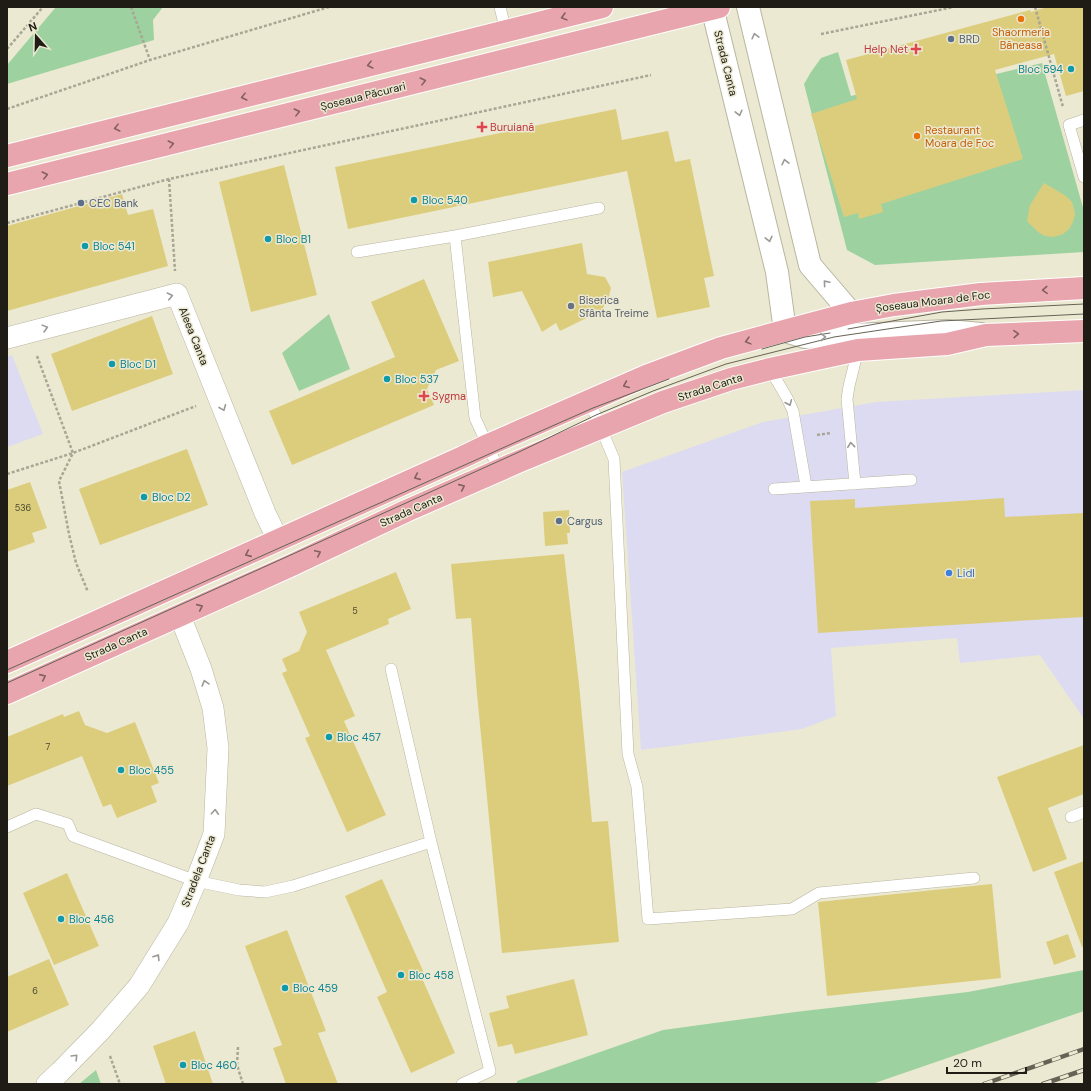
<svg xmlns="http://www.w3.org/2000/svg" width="1091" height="1091" font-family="'DM Sans',sans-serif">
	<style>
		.commercial { fill: #dddbf1 }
		.green { fill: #9dd2a0 }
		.building { fill: #dccd7d }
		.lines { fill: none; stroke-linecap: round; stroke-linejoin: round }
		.lane-casing { stroke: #b9b5a0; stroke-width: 12 }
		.street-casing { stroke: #b9b5a0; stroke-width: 22 }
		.secondary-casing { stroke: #b9b5a0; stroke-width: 24 }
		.primary-casing { stroke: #fff; stroke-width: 24 }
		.path { stroke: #a8a694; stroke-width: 2.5; stroke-dasharray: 3 2; stroke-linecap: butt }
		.lane { stroke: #fff; stroke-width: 11 }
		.street { stroke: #fff; stroke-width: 21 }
		.secondary { stroke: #fff; stroke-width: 22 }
		.primary { stroke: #e8a5ad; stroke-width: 22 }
		.tram { stroke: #666356; stroke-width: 1 }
		.rail-casing { stroke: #666356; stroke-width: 4.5 }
		.rail { stroke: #ece9d2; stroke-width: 3; stroke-dasharray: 9; stroke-linecap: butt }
		.oneway { stroke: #836060 }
		.oneway2 { stroke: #9a9995 }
		.food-dot { fill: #e8710a; stroke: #ece9d2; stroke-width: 1.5 }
		.service-dot { fill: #5c6f8a; stroke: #ece9d2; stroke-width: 1.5 }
		.health-dot { fill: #e0444e; stroke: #ece9d2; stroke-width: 1.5 }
		.culture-dot { fill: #0f9aa8; stroke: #ece9d2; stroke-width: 1.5 }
		.worship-dot { fill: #6b7280; stroke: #ece9d2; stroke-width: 1.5 }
		.shop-dot { fill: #3f7fe0; stroke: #ece9d2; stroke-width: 1.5 }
		.labels { text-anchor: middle; stroke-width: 3; stroke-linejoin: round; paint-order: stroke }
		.number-label { font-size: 9px; fill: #4e482e }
		.food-label { font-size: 11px; fill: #c56008; stroke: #ece9d2 }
		.service-label { font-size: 11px; fill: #4e5e75; stroke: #ece9d2; text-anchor: start }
		.health-label { font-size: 11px; fill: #be3a42; stroke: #ece9d2; text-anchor: start }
		.street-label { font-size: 11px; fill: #1e1c14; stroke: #ece9d2 }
		.culture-label { font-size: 11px; fill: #0d838f; stroke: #ece9d2; text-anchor: start }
		.worship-label { font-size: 11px; fill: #5b616d; stroke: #ece9d2; text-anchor: start }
		.shop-label { font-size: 11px; fill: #366cbe; stroke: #ece9d2; text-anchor: start }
	</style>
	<rect width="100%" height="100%" fill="#ece9d2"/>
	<path class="commercial" d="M12 355 43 434 7 447V357Z
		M1084 390V719L1040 655 960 663 957 638 831 648 836 716 802 729 641 750 622 472 763 422 876 402Z"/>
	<path class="green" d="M56 7H163L153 20 154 40 7 84V65Z
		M838 52 851 96 957 69 967 81 1042 63 1084 211V252L875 265 847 250 804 84 811 72 821 58Z
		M329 314 350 369 299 391 282 353Z
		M1084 970V1011L872 1084H517V1081L663 1030 795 1012 968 992Z
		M96 1070 101 1084H79Z"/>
	<path class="building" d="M1047 7H1084V91L1066 96 1054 54 995 70 1023 159 881 204 883 212 859 219 858 213 844 217 811 114 857 99 846 60 1030 10 1031 12Z
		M616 109 622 140 668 131 675 162 690 159 714 276 704 278 710 307 657 318 627 171 348 229 335 167Z
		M284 165 317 295 251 312 219 182Z
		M1044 183 1066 196 1072 202 1074 209 1075 214 1073 222 1069 229 1063 234 1054 237 1045 236 1038 232 1027 221 1030 205Z
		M122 194 128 215 153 209 168 266 7 311V226Z
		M582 243 587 274 605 277 611 288 608 300 601 311 560 331 556 323 542 332 522 291 493 297 488 262Z
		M424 279 459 361 436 370 427 389 434 405 292 465 269 411 395 357 371 302Z
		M152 316 173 374 72 411 51 354Z
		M187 449 208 505 100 545 79 489Z
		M30 482 47 528 32 533 35 542 7 552V490Z
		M1004 498 1005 517 1084 513V617L818 633 810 501 855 499V508Z
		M569 510 570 533H567L568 544 545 546 543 512Z
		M564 554 579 684 592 822 608 821 619 942 502 953 477 694 471 618 456 619 451 564Z
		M396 572 411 609 388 619 389 624 326 650 355 716 344 721 386 815 347 832 305 738 310 736 282 673 287 671 282 659 299 651 303 641 307 632 299 612Z
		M79 711 85 725 107 733 135 722 159 783 151 786 157 802 117 818 111 804 103 807 82 756 7 786V737L63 714 64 717Z
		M1084 745V794L1048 808 1067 859 1033 872 997 777Z
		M1084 861V946L1082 947 1054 872Z
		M67 873 99 946 54 965 23 893Z
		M382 879 424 973 421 976 455 1053 411 1073 377 997 387 992 345 896Z
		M992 884 1001 978 827 996 818 902Z
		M287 930 326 1031 318 1033 338 1084H286L273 1048 282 1045 245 946Z
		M1068 934 1076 957 1054 965 1046 942Z
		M49 959 69 1005 7 1032V977Z
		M574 979 588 1035 515 1054 512 1044 498 1047 489 1013 509 1008 506 996Z
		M195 1031 213 1084H166L153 1046Z"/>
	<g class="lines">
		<g class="lane-casing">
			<path id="lane" d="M500 7 506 32
				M1084 120 1069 125 1084 177
				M357 252 455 236
				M770 369 787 398 793 411 806 486
				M589 400 614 459 628 754 637 787 648 919 792 909 819 893 974 878
				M499 470 475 418 455 236 599 208
				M855 484 847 399 849 386 858 350
				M774 489 911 480
				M391 669 431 842
				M1071 817 1084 812
				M7 827 36 814 68 824 73 836 196 881 239 890 265 892 293 886 431 842 490 1071 462 1084"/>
		</g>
		<g class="street-casing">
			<path id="street" d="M7 338 177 294 265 513 278 540
				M47 1084 60 1072 101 1030 139 986 178 923 196 881 214 834 218 748 213 708 201 669 180 616"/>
		</g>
		<g class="secondary-casing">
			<path id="secondary" d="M712 7 777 272 785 331 805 337 948 331 981 334
				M748 7 810 265 851 313"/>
		</g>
		<g class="primary-casing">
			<path id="primary" d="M7 156 602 7
				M7 184 719 7
				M7 662 463 457 488 445 646 376 721 348 851 313 894 305 981 294 1084 288
				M7 693 292 565 406 511 520 461 663 402 731 379 770 369 858 350 947 344 986 335 1084 331"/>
		</g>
		<path class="path" d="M131 7 150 60
			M1035 7 1063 107
			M821 34 954 7
			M7 49 43 7
			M7 109 150 60 329 7
			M169 179 175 271
			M7 223 169 179 651 75
			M37 356 73 453 59 481 69 534 76 563 88 592
			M817 435 831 433
			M7 474 73 453 196 406
			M238 1047 237 1065 243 1084
			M110 1056 120 1084"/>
		<use href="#lane" class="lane"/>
		<use href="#street" class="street"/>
		<use href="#secondary" class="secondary"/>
		<use href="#primary" class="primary"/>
		<path class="tram" d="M848 329 942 312 982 309 1084 304
			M762 349 805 337 830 333
			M7 670 516 442 593 408 669 379
			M7 683 519 452 596 415 653 391 726 364 834 337 941 321 1084 314"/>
		<g class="rail-casing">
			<path id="rail" d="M984 1084 1084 1049
				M1043 1084 1084 1070"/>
		</g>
		<use href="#rail" class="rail"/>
	</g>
	<defs><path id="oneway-chevron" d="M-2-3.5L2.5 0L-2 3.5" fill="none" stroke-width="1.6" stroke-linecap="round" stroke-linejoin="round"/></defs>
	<g class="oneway">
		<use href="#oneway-chevron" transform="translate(564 17) rotate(165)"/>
		<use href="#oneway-chevron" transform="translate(370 65) rotate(166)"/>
		<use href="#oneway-chevron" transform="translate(423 81) rotate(-14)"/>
		<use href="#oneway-chevron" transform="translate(244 97) rotate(166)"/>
		<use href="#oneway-chevron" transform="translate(297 112) rotate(-14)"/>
		<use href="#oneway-chevron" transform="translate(117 128) rotate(166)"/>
		<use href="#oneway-chevron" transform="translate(171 144) rotate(-14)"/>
		<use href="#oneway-chevron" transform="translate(45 175) rotate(-14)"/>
		<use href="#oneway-chevron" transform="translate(1045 290) rotate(177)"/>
		<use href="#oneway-chevron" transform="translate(1016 334) rotate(-2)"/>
		<use href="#oneway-chevron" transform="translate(748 341) rotate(165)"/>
		<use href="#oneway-chevron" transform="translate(626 385) rotate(157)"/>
		<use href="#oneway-chevron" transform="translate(417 477) rotate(156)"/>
		<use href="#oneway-chevron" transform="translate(462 487) rotate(-24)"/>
		<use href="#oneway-chevron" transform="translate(318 553) rotate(-25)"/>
		<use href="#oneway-chevron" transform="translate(248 554) rotate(156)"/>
		<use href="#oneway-chevron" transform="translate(200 607) rotate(-24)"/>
		<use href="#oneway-chevron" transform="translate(43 677) rotate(-24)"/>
	</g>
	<g class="oneway2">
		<use href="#oneway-chevron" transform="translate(755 36) rotate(-104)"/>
		<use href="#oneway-chevron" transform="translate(739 113) rotate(76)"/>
		<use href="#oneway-chevron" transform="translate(785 162) rotate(-103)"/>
		<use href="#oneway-chevron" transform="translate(769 239) rotate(76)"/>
		<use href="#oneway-chevron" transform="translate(826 283) rotate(-131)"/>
		<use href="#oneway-chevron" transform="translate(170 296) rotate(-13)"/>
		<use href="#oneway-chevron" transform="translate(45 328) rotate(-15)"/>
		<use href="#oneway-chevron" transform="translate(823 337) rotate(-1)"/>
		<use href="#oneway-chevron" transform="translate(789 403) rotate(67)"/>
		<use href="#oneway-chevron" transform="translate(223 408) rotate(68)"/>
		<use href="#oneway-chevron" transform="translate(851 445) rotate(-96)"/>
		<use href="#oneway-chevron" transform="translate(205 683) rotate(-106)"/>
		<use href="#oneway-chevron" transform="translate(215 812) rotate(-87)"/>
		<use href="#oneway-chevron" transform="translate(157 957) rotate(-58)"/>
		<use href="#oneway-chevron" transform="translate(75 1057) rotate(-46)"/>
	</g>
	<g class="food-dot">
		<circle cx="1021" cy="19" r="4"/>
		<circle cx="917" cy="136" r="4"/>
	</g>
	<g class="service-dot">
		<circle cx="951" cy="39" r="4"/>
		<circle cx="81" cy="203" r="4"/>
		<circle cx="559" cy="521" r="4"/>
	</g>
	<g class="health-dot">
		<path d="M914 43h4v4h4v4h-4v4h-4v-4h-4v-4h4z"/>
		<path d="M480 121h4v4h4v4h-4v4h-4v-4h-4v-4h4z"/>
		<path d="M422 390h4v4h4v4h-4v4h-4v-4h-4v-4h4z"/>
	</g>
	<g class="culture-dot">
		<circle cx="1071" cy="69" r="4"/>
		<circle cx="414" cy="200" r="4"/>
		<circle cx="268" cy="239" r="4"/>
		<circle cx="85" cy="246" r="4"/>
		<circle cx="112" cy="364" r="4"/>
		<circle cx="387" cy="379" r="4"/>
		<circle cx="144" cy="497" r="4"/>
		<circle cx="329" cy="737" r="4"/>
		<circle cx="121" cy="770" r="4"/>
		<circle cx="61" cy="919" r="4"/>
		<circle cx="401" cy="975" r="4"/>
		<circle cx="285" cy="988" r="4"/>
		<circle cx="183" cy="1065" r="4"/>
	</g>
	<circle class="worship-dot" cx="571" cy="306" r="4"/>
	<circle class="shop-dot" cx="949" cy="573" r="4"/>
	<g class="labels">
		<g class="number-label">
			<text x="23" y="511">536</text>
			<text x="355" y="614">5</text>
			<text x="48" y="750">7</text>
			<text x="35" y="994">6</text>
		</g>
		<g class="food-label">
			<text x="1021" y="36">Shaormeria<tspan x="1021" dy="13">Băneasa</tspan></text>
			<text x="925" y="134" text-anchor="start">Restaurant<tspan x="925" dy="13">Moara de Foc</tspan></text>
		</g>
		<g class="service-label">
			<text x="959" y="43">BRD</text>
			<text x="89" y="207">CEC Bank</text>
			<text x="567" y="525">Cargus</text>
		</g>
		<g class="health-label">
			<text x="908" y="53" text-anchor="end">Help Net</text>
			<text x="490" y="131">Buruiană</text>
			<text x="432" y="400">Sygma</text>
		</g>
		<g class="street-label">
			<text transform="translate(726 63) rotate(76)" y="4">Strada Canta</text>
			<text transform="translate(363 96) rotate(-14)" y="4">Șoseaua Păcurari</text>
			<text transform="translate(933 301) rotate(-7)" y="4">Șoseaua Moara de Foc</text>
			<text transform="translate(194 336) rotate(68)" y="4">Aleea Canta</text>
			<text transform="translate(710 387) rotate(-18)" y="4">Strada Canta</text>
			<text transform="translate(411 510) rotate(-24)" y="4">Strada Canta</text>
			<text transform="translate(116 644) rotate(-24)" y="4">Strada Canta</text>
			<text transform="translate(198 871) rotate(-69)" y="4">Stradela Canta</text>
		</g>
		<g class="culture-label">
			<text x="1063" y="73" text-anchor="end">Bloc 594</text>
			<text x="422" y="204">Bloc 540</text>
			<text x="276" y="243">Bloc B1</text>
			<text x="93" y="250">Bloc 541</text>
			<text x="120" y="368">Bloc D1</text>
			<text x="395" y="383">Bloc 537</text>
			<text x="152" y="501">Bloc D2</text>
			<text x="337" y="741">Bloc 457</text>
			<text x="129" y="774">Bloc 455</text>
			<text x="69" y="923">Bloc 456</text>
			<text x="409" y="979">Bloc 458</text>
			<text x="293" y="992">Bloc 459</text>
			<text x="191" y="1069">Bloc 460</text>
		</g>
		<g class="worship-label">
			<text x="579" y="304">Biserica<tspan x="579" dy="13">Sfânta Treime</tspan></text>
		</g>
		<g class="shop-label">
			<text x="957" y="577">Lidl</text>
		</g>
	</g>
	<rect width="1091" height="1091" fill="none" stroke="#1e1c14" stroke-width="16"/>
	<g transform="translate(36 36) rotate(340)" stroke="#ece9d2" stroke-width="3" paint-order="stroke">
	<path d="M0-3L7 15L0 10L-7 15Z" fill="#1e1c14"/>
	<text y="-6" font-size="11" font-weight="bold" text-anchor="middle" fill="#1e1c14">N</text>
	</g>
	<path d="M947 1067v6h79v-6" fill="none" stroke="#1e1c14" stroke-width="2"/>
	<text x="953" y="1067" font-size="12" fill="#1e1c14" stroke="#ece9d2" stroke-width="3" paint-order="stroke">20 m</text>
</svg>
